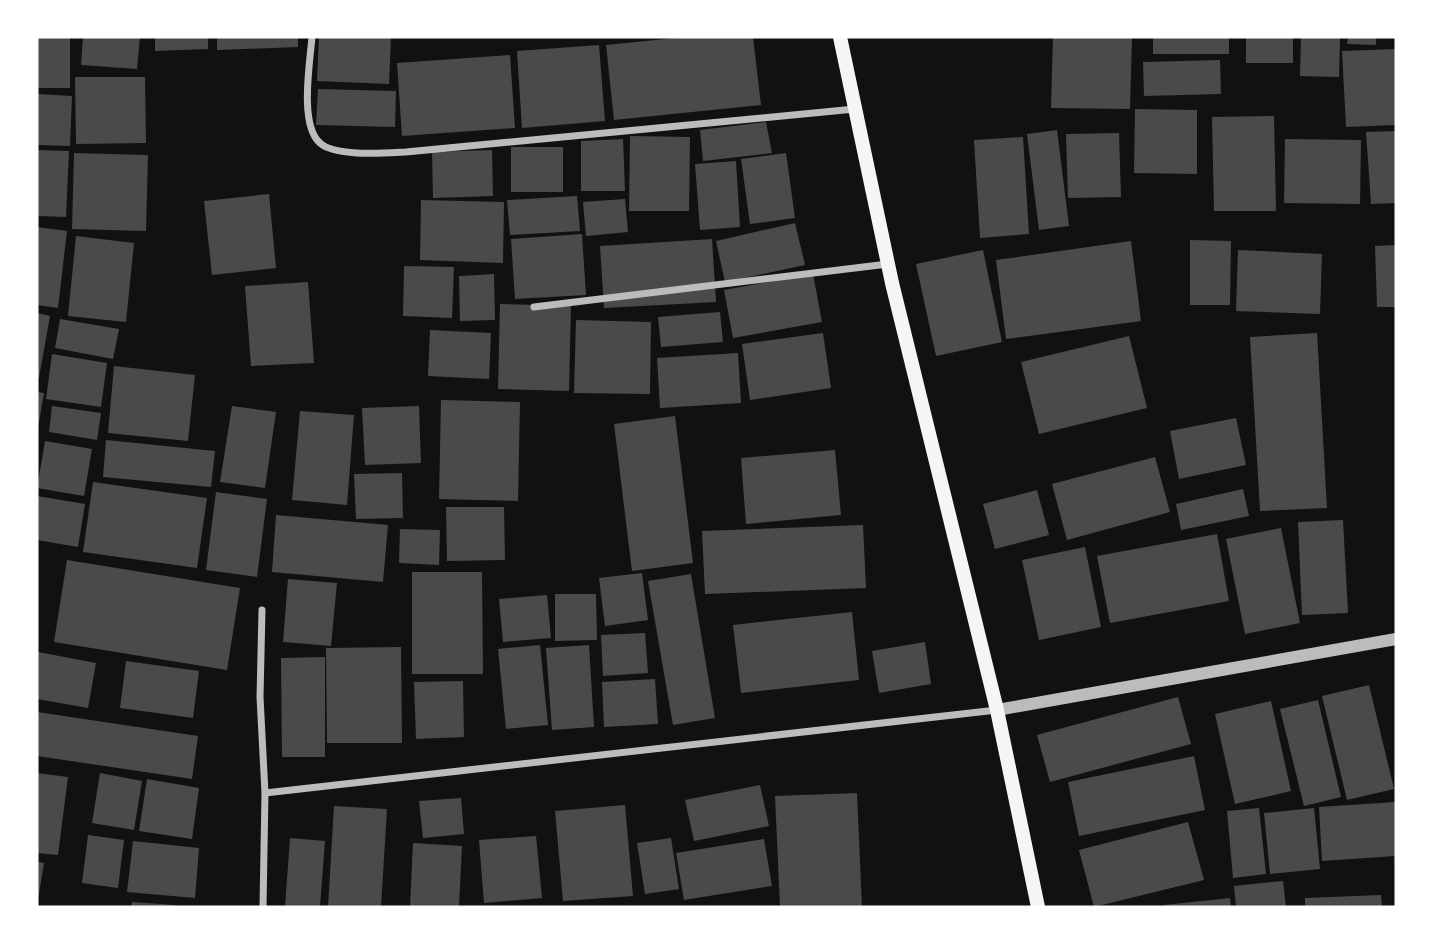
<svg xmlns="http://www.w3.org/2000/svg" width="1433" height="944" font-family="'Asap Condensed',sans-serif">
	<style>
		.building { fill: #4a4a4a }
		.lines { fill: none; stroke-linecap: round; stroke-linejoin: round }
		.minor { stroke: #bcbcbc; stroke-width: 7 }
		.tertiary { stroke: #bcbcbc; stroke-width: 12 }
		.secondary { stroke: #f5f5f5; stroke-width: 14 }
	</style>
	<rect width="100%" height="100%" fill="#111"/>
	<path class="building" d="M37 37H70V88H37Z
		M83 37H140L137 69 81 65Z
		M155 37H208V49L155 51Z
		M217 37H298V47L217 50Z
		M319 37H391L389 84 317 81Z
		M685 37H753L761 105 614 120 606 45Z
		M1053 37H1132L1130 109 1051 108Z
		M1153 37H1229V54H1153Z
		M1246 37H1293V63H1246Z
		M1301 37H1340L1339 77 1300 76Z
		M1348 37H1376V45L1347 44Z
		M599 45 605 121 522 128 517 51Z
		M1396 49V125L1346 127 1342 51Z
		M510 55 515 128 402 136 397 63Z
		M1220 60 1221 94 1144 96 1143 62Z
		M75 77H145L146 143 76 144Z
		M318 89 396 91 395 127 316 125Z
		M37 94 72 96 70 146 37 145Z
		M1135 109 1197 110V174L1134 173Z
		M1274 116 1276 211H1214L1212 117Z
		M766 122 772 153 703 161 700 130Z
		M1057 130 1069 226 1039 230 1027 134Z
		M1396 131V203L1371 204 1366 132Z
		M1119 133 1121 197 1068 198 1066 134Z
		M630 136 690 137 689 211H629Z
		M1023 137 1029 234 980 238 974 140Z
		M623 139 625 191H581V141Z
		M1285 139 1361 140 1360 204 1284 203Z
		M511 147H563V192H511Z
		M37 150 69 151 66 217 37 216Z
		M492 150 493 196 433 198 432 152Z
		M74 153 148 155 146 231 72 229Z
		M786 153 795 218 750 224 741 159Z
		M736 161 740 227 700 230 695 164Z
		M269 194 276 268 212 275 204 201Z
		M577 196 580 231 510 235 507 200Z
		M625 199 628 232 586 236 583 202Z
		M421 200 504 202 503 263 420 260Z
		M795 223 805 265 725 282 716 241Z
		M37 227 67 231 58 308 37 305Z
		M582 234 586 295 515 299 511 239Z
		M76 236 134 243 126 322 68 316Z
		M712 239 716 302 604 308 600 246Z
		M1190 240 1231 241 1230 305H1190Z
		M1131 241 1141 321 1006 339 996 260Z
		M1396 245V307H1377L1375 246Z
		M983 250 1002 342 936 356 916 264Z
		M1238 250 1322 254 1320 314 1236 311Z
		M404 266 454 267 452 318 403 316Z
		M494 274 495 320 460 321 459 276Z
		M813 274 822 322 733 338 724 290Z
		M308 282 314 363 251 366 245 286Z
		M500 304 571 306 569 391 498 389Z
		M720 312 723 342 661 347 658 317Z
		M37 313 50 316 39 378H37Z
		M60 319 119 329 113 359 55 348Z
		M576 320 651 322 650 394 574 393Z
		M430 330 491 333 489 379 428 376Z
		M823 333 831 388 750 400 742 344Z
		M1317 333 1327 508 1260 511 1250 337Z
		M1129 336 1147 408 1039 434 1021 362Z
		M738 353 741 403 660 408 657 358Z
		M52 354 107 363 101 407 46 399Z
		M114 366 195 375 188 441 108 433Z
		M37 392 44 393 38 428H37Z
		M441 400 520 402 518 501 439 499Z
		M52 406 101 413 97 440 49 432Z
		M232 406 276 412 265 488 220 482Z
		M419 406 421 463 365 465 362 408Z
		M300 411 354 415 347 505 292 500Z
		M675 416 693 563 632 571 614 424Z
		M1236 418 1246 465 1179 479 1170 431Z
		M106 440 215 451 211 487 103 477Z
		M45 441 92 449 84 496 37 488Z
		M835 450 841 515 746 524 741 458Z
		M1155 457 1170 512 1067 540 1052 484Z
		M402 473 403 518 356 519 354 474Z
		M93 482 207 498 197 568 83 552Z
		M1243 489 1249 516 1181 530 1176 504Z
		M1037 490 1049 535 995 549 983 504Z
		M216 492 267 499 257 577 206 570Z
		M37 496 85 504 78 547 37 540Z
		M446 507H504L505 560 447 561Z
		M276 515 388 525 383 582 272 572Z
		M1343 520 1348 613 1302 615 1298 522Z
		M863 525 866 588 705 594 702 531Z
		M1281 528 1300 623 1245 634 1226 539Z
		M400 529 440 530 439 565 399 563Z
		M1217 534 1229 601 1110 623 1097 556Z
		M1085 547 1101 627 1039 640 1022 560Z
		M67 560 240 588 227 670 54 642Z
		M412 572H482L483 674H412Z
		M642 573 648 620 605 626 599 578Z
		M691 574 715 718 673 725 648 581Z
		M288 579 337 583 331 646 283 642Z
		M555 594H596L597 640 555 641Z
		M547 595 551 638 503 642 499 599Z
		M852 612 859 680 741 693 733 625Z
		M645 633 648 673 603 676 601 635Z
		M925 642 931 684 879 693 872 651Z
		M540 645 548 725 506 729 498 649Z
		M589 645 594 727 552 730 546 648Z
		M401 647 402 743H327L326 648Z
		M38 652 96 663 88 708 37 699Z
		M325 657V757H282L281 658Z
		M126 661 199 671 193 718 120 708Z
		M655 679 658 724 604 727 602 682Z
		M463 681 464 737 416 739 414 682Z
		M1369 685 1394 789 1347 800 1322 696Z
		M1178 697 1191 744 1050 782 1037 735Z
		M1318 700 1341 797 1304 806 1280 709Z
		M1271 701 1291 791 1235 804 1215 714Z
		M37 712 198 736 192 779 37 756Z
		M1194 756 1205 810 1079 836 1068 782Z
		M37 773 68 777 58 855 37 853Z
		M100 773 142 781 134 830 92 823Z
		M147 779 199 788 192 839 139 831Z
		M760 785 769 826 694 841 685 800Z
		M857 793 862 907H780L775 796Z
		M461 798 464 834 423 838 419 801Z
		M1395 802 1396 856 1322 861 1319 807Z
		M625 805 633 896 563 901 555 811Z
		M334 806 387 809 381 907H328Z
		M1259 808 1266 874 1233 878 1227 811Z
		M1314 808 1320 869 1270 874 1264 813Z
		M1188 822 1204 880 1094 907 1079 850Z
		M88 835 124 840 118 888 82 883Z
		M536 836 542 898 484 903 479 840Z
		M290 838 325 841 320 907H285Z
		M671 838 679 889 645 894 637 843Z
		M764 839 772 886 684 900 676 853Z
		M133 841 199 848 195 898 127 892Z
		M413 843 462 846 459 907H410Z
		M37 862 44 863 38 900 37 899Z
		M1283 881 1286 907H1236L1234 886Z
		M1381 895 1382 907H1305V898Z
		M1230 898 1231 907H1164V905Z
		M132 902 175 905V907H131Z"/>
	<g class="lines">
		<path class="minor" d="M312 37C310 62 299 125 320 143 335 157 385 153 406 152L855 109
			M534 307 888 264
			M262 610 260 697 265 793
			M263 907 265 793 997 710"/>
		<path class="tertiary" d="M997 710 1396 639"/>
		<path class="secondary" d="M840 37 892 283 997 710 1038 907"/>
	</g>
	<rect width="1433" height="944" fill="none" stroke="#ffffff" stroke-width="77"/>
</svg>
